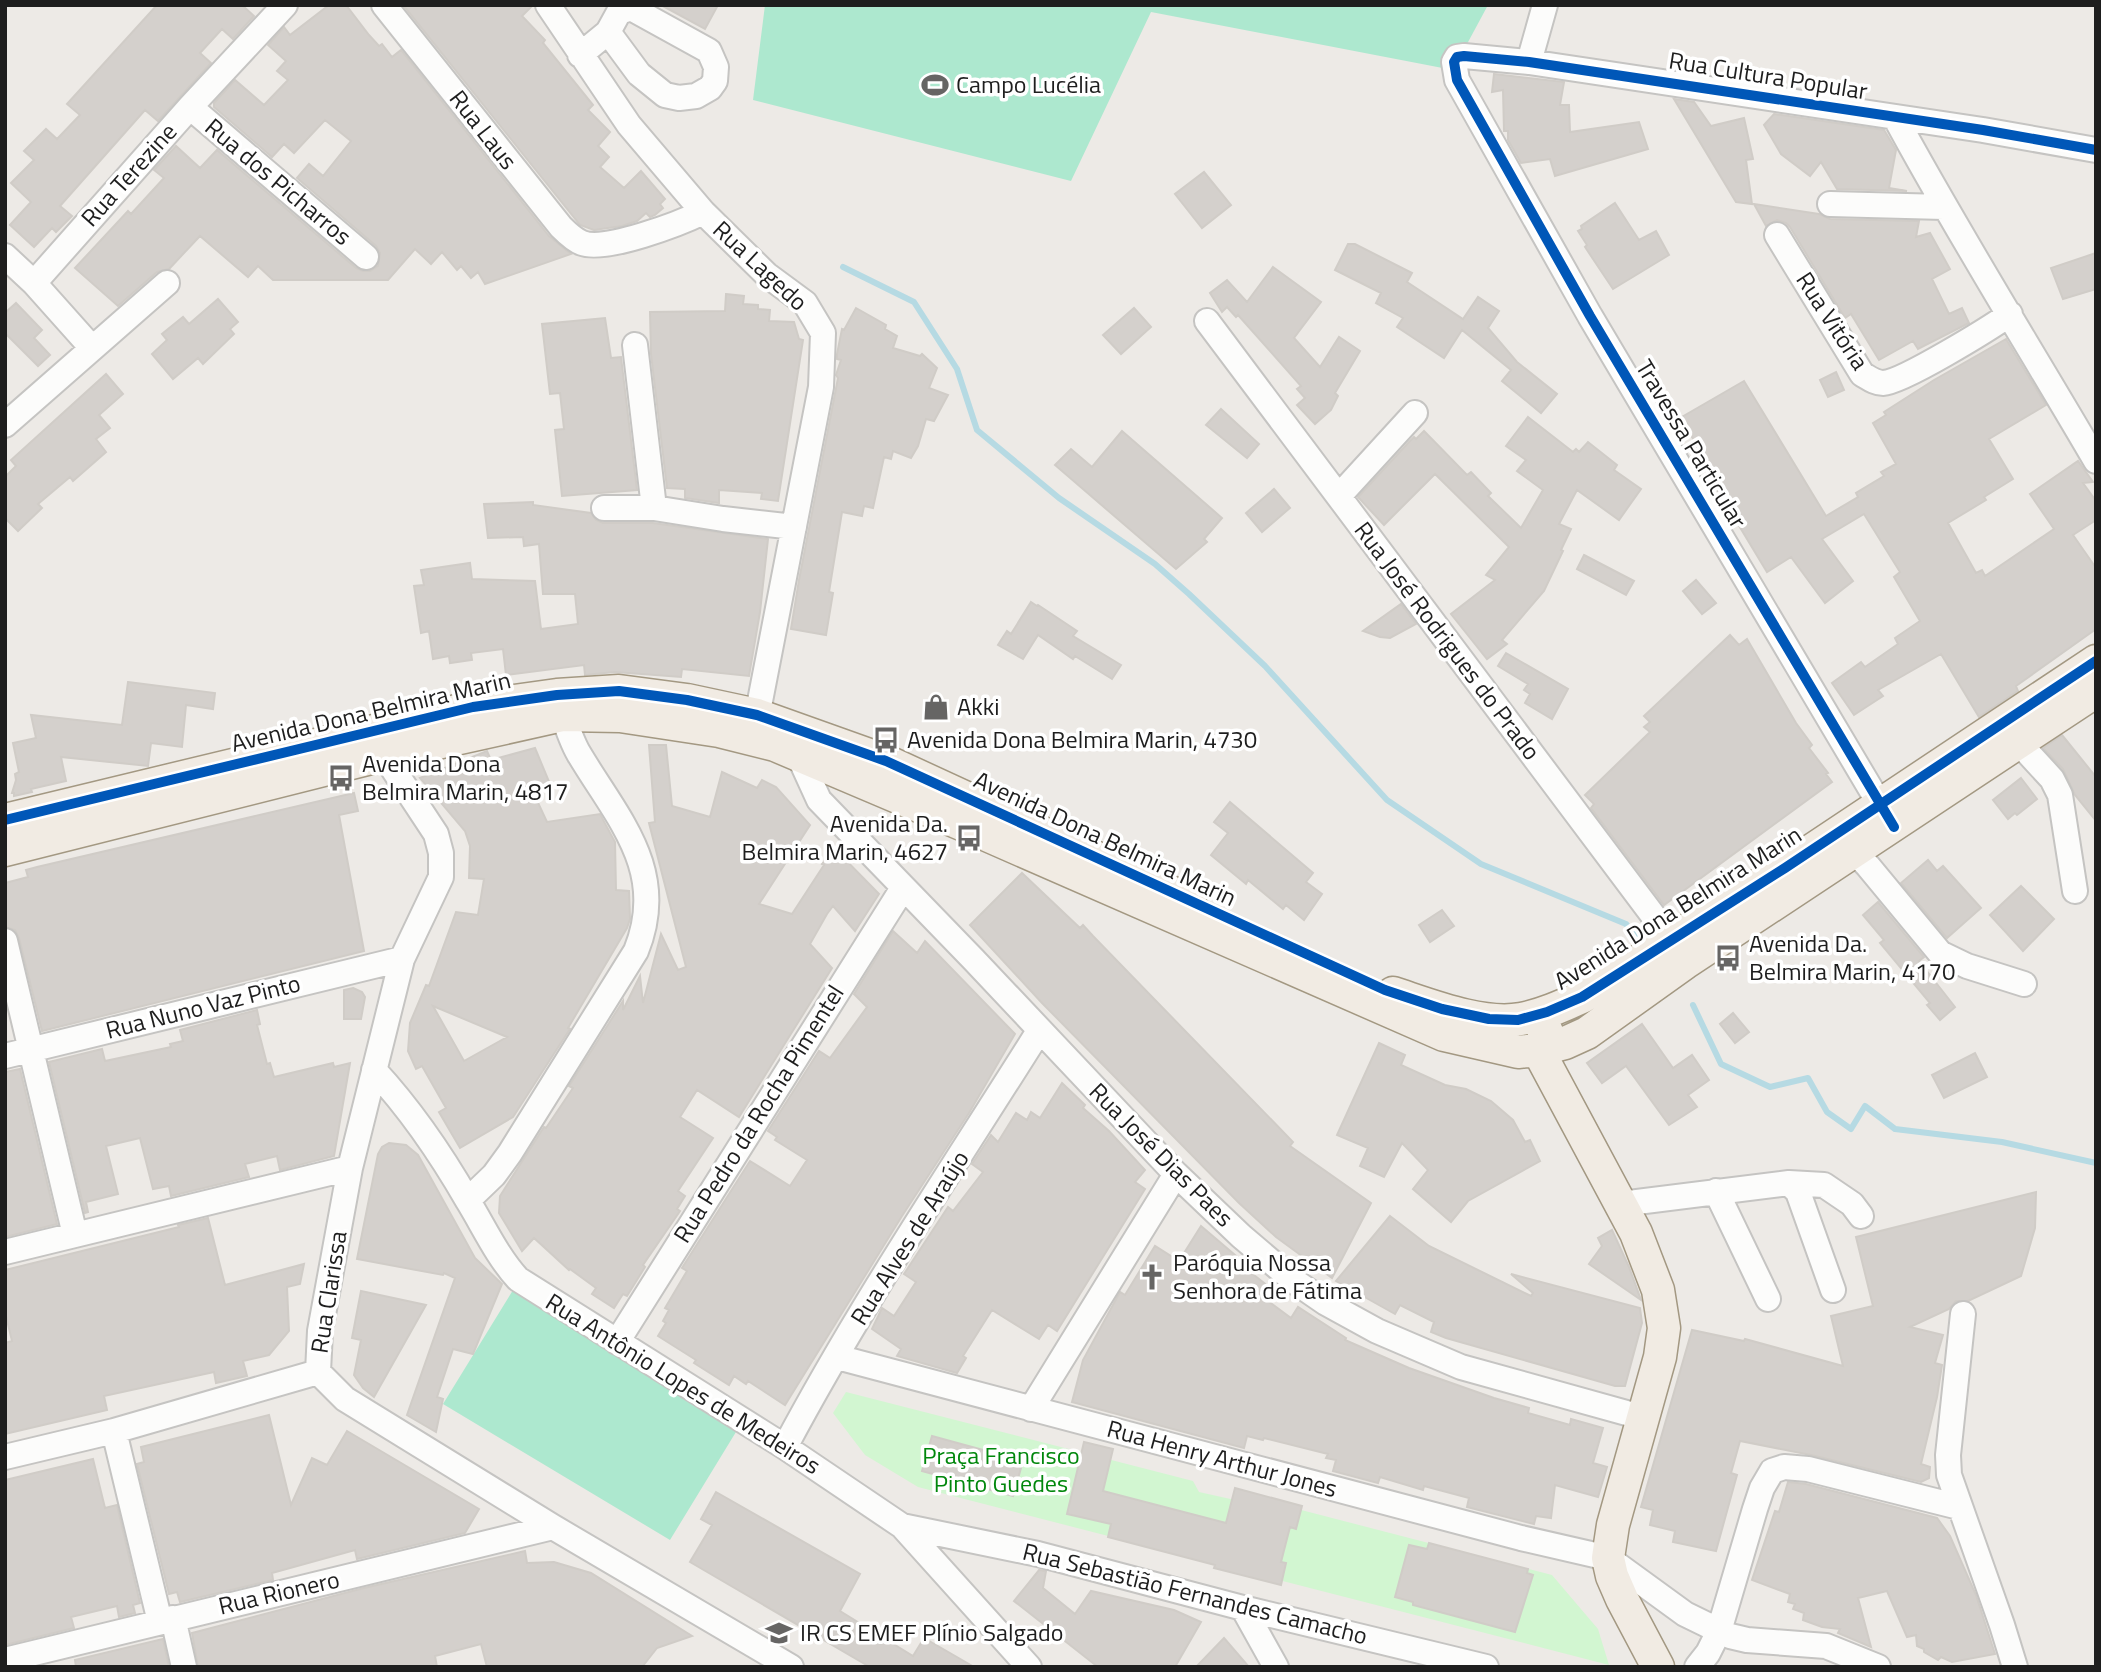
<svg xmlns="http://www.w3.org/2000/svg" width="2101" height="1672" font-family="'Titillium Web',sans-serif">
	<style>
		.park { fill: #d2f6d1 }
		.pitch { fill: #ade8cf }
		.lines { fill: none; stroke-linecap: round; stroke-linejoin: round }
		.stream { stroke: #b6dae3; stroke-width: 6 }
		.building { fill: #d4d0cc; stroke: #d0ccc7; stroke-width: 2; fill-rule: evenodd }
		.minor-casing { stroke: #c5c4c2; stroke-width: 28 }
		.major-casing { stroke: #a39882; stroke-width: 35 }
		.minor { stroke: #fcfcfb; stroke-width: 24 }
		.major { stroke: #f1ebe3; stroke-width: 32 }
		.cycleway-casing { stroke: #fff; stroke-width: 15 }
		.cycleway { stroke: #0057b8; stroke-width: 10 }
		.labels { text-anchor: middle; stroke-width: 7; stroke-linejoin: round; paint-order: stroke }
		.street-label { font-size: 24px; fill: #1e1e1e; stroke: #fff }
		.poi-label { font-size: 24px; fill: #1e1e1e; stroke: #fff; text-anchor: start }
		.park-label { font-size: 24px; fill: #01870c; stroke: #fff }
	</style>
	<rect width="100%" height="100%" fill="#edeae6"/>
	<path class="park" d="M846 1392 1193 1481 1199 1492 1235 1500 1282 1505 1552 1575 1598 1629 1609 1665 918 1487 865 1455 833 1413Z"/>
	<path class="pitch" d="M765 5H1488L1453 70 1151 12 1071 181 753 100Z
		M513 1290 739 1427 670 1540 443 1404Z"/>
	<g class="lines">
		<path class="stream" d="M843 267 914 302 957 369 977 430 1059 498 1155 564 1189 594 1265 666 1387 800 1481 864 1626 924 1639 940
			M1693 1005 1721 1064 1770 1087 1808 1078 1827 1112 1851 1129 1865 1106 1895 1129 2002 1142 2096 1163"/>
	</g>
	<path class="building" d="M157 5H242L254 16 233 39 222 29 200 53 211 63 158 121 145 110 60 206 72 216 56 232 52 228 34 247 10 225 31 202 11 183 34 160 24 151 46 129 57 139 80 115 67 104Z
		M329 5H346L369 35 379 46 382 44 392 57 401 50 549 236 571 254 485 284 478 272 471 278 461 266 457 270 442 252 431 264 415 249 388 280H273L258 266 248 277 200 236 169 269 157 272 118 306 75 268 128 211 131 214 164 178 154 170 176 146 200 168 217 150 356 268 363 271H370L378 266 380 253 376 246 297 178 309 164 323 176 351 141 325 120 294 153 284 144 272 157 214 107V103L235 80 264 105 288 80 277 71 286 61 268 45 284 27 290 35Z
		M403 5H533L522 16 545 40 543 43 593 105 588 110 610 132 598 146 609 157 600 167 624 188 641 171 665 199 660 204 663 208 655 215 650 217 646 213 637 221 622 226 594 230 580 225Z
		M661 5H718L705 29Z
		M1494 74 1564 82 1560 105H1569L1570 132 1639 122 1648 149 1555 176 1550 159 1521 163 1508 140V131H1504L1503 90 1492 92Z
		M1674 99 1694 102 1711 126 1744 118 1753 159 1746 160 1752 204 1736 202Z
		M1774 114 1884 130 1896 150 1889 188 1907 191 1837 189 1821 162 1810 176 1781 154 1764 125Z
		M1204 172 1231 205 1202 228 1175 194Z
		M1615 203 1639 240 1656 231 1669 255 1613 289 1585 247 1587 245 1578 231 1582 229 1581 226Z
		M1754 204 1819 214 1830 219 1919 221 1916 237 1930 233 1950 269 1932 279 1949 314 1962 308 1969 323 1918 349 1913 341 1879 360 1851 314 1845 318 1790 227 1786 223 1777 220 1766 226Z
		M1348 244H1355L1412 273 1407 282 1463 319 1478 297 1499 311 1488 328 1517 362 1557 394 1541 413 1502 381 1511 370 1462 330 1444 358 1397 327 1403 318 1376 303 1381 293 1335 270Z
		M2096 253V289L2063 299 2051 268Z
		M1273 267 1321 302 1294 338 1320 367 1339 337 1360 351 1335 393 1338 396 1331 410 1315 424 1297 405 1305 398 1297 389 1301 386 1238 315 1236 317 1227 307 1222 312 1210 293 1227 280 1247 302Z
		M726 294 744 296 743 304 758 305V309L770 310 769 321 794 322 799 339 803 340 778 501 761 499 762 493 719 490V503L685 498V489L667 488 651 354 650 312 725 311Z
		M218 299 238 322 230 329 234 334 203 364 198 358 173 379 152 354 167 340 162 334 183 317 189 324Z
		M16 303 42 330 34 338 50 355 38 366 5 333V313Z
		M856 308 886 325 885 329 897 336 893 348 920 356 922 354 937 368 929 388 948 395 934 421 926 419 918 446 911 458 893 451 891 459 884 457 873 508 864 506 862 516 842 512 829 592 833 593 826 635 791 629 799 580 838 378 836 375 841 360 837 359V354L842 329 844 330Z
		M1134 308 1151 327 1121 354 1103 335Z
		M605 318 611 358 621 357 637 490 562 496 555 430 564 429 560 393 550 394 542 324Z
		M2006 339 2046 405 1989 439 2013 479 1984 497 1986 500 1948 523 1976 573 1982 570 1985 576 2054 529 2030 494 2078 461 2093 482 2083 483 2096 501V520L2073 535 2096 568V629L2016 686 2018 691 1979 717 1941 654 1878 690 1883 696 1854 715 1832 683 1861 662 1865 667 1898 644 1895 638 1920 621 1894 577 1900 572 1864 514 1822 539 1853 581 1825 603 1791 557 1767 572 1692 448 1697 445 1680 418 1744 381 1826 516 1858 497 1856 493 1884 476 1881 472 1896 464 1873 423 1886 415 1884 412 1934 380Z
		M1836 372 1844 390 1828 397 1820 380Z
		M106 374 123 394 99 415 110 428 96 439 106 452 73 481 70 477 38 504 42 508 18 531 5 518V477L16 466 11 460Z
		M1221 409 1259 444 1247 458 1206 425Z
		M1528 417 1573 452 1576 449 1579 452 1588 442 1617 465 1614 470 1641 489 1619 520 1577 490 1559 524 1571 529 1561 550 1563 551 1544 591 1502 640 1507 644 1487 659 1451 614 1495 580 1486 575 1509 547 1435 474 1384 525 1358 497 1409 442 1414 437 1416 439 1424 431 1467 475 1471 472 1491 493 1488 496 1521 528 1543 490 1517 471 1526 460 1506 446Z
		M1122 431 1222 518 1204 539 1207 542 1176 569 1055 465 1071 449 1092 467Z
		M1274 489 1290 508 1262 532 1246 513Z
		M533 502V505L591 513 596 520 603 523H653L768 539 760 612 749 676 682 669 681 677 615 672 585 675 584 665 506 675 503 649 471 653 472 660 450 663 449 656 433 659 429 631 421 633 414 586 424 585 421 570 470 563 472 579 535 581 541 629 578 624 575 594H543L539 544 524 546 523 537 488 538 484 504Z
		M1584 555 1634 581 1626 595 1577 569Z
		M1696 580 1716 603 1702 614 1683 591Z
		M1031 602 1037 606 1038 605 1077 631 1073 636 1121 665 1112 679 1075 656 1073 659 1038 635 1023 659 998 645 1007 631 1011 634Z
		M1401 604 1416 624 1390 638 1380 637 1363 631Z
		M1730 635 1739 645 1747 639 1796 723 1812 745 1809 748 1828 773 1826 774 1832 782 1664 905 1591 808 1594 804 1585 795 1650 732 1644 727 1650 722 1644 716Z
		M1506 653 1568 689 1552 719 1525 703 1530 694 1524 690 1528 684 1498 666Z
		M128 682 215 693 213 709 186 705 182 747 151 743 148 766 61 757 66 781 31 789 32 792 14 796V793H12L16 780 15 774 19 772 13 743 36 738 31 715 122 725Z
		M2062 735 2096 777V821L2075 795 2063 769 2043 748Z
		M649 745H666L672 806 710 817 722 772 757 788 762 780 776 787 810 825 759 904 792 914 824 865 822 864 833 847 879 894 855 931 833 906 827 914 810 944 832 968 739 1117 697 1090 680 1117 713 1138 678 1191 685 1196 677 1209 680 1211 643 1265 645 1267 627 1296 623 1294 614 1308 592 1294 596 1288 570 1269 569 1270 534 1238 522 1251 499 1213 500 1196 544 1127 546 1128 573 1088 569 1086 623 1001V1010L640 976 643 1003 661 934 678 970 686 967 649 823 655 822Z
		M535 748 550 784 533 792 547 822 600 814 615 842 616 890 629 891 630 919 627 928 568 1028 570 1029 513 1117 460 1148 439 1112 446 1108 422 1066 416 1069 408 1051 410 1023 426 985 429 986 456 912 478 915 484 879 469 878 470 846 465 831 420 778 487 751 491 760ZM433 1006 507 1037 464 1061Z
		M2021 778 2037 799 2017 815 2015 813 2008 819 1993 800Z
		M354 793 358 811 339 815 364 951 42 1031 19 938 15 930 5 927V883L28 877 26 870 37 867Z
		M1230 802 1313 873 1306 882 1322 894 1304 920 1286 905 1283 909 1248 880 1246 884 1211 855 1228 833 1214 822Z
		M1928 860 1937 871 1943 866 1981 908 1947 938 1901 883Z
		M1022 873 1080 928 1083 925 1093 936 1293 1142 1290 1146 1371 1203 1332 1278 1276 1237 1239 1203 1042 1003 970 925Z
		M2021 886 2054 919 2023 951 1990 915Z
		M1878 902 1924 957 1919 961 1955 1007 1940 1020 1927 1005 1930 1003 1880 943 1884 940 1863 915Z
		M1442 910 1454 926 1430 942 1419 925Z
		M893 931 917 953 925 941 1015 1034 969 1113 902 1216 785 1405 748 1381 746 1384 734 1376 729 1385 694 1363 696 1360 658 1336 666 1323 663 1321 669 1310 665 1308 687 1271 682 1268 750 1161 790 1186 807 1160 775 1140 777 1137 768 1131 819 1051 830 1058 867 1007 854 994Z
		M353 988 362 992 365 997 361 1019H344V990Z
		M257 1010 260 1024 257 1025 267 1064 270 1063 274 1077 333 1063 334 1067 350 1063 334 1156 280 1170 277 1156 245 1164 249 1177 171 1196 169 1186 153 1189 140 1138 106 1146 118 1194 86 1202 88 1212 85 1213 49 1062 102 1049 105 1061 171 1047 170 1044 183 1041 180 1030Z
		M1733 1013 1749 1032 1735 1043 1720 1024Z
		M1642 1024 1673 1068 1692 1055 1709 1080 1688 1095 1697 1107 1669 1125 1626 1066 1602 1083 1587 1063Z
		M1379 1043 1405 1055 1401 1065 1445 1085 1466 1089 1491 1101 1513 1120 1525 1142 1530 1140 1540 1161 1468 1201 1451 1222 1413 1189 1428 1170 1402 1143 1384 1177 1360 1166 1368 1148 1337 1135Z
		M1975 1053 1987 1077 1944 1098 1932 1075Z
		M20 1069 57 1224 5 1237V1072Z
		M1062 1083 1085 1105 1083 1108 1109 1131 1145 1170 1135 1182 1145 1189 1057 1331 1048 1325 1039 1339 992 1310 963 1356 966 1358 957 1373 897 1356 901 1349 872 1329 882 1308 894 1316 916 1282 904 1274 948 1207 953 1211 983 1172 972 1164 991 1135 998 1142 1016 1113 1027 1120 1031 1112 1040 1118Z
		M389 1143 406 1145 418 1155 475 1258 502 1284 473 1354 453 1349 437 1397 443 1399 436 1432 407 1415 455 1278 444 1273 443 1275 357 1259 378 1154 382 1147Z
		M2036 1192 2035 1228 2021 1276 1968 1301H1956L1949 1309 1910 1327 1943 1335 1935 1363 1942 1365 1937 1397 1921 1464 1930 1467 1929 1478 1921 1482 1811 1455 1740 1441 1731 1473 1737 1475 1716 1551 1673 1542 1675 1531 1650 1525 1653 1510 1641 1507 1692 1330 1744 1341 1745 1339 1843 1366 1831 1316 1873 1306 1856 1237Z
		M1390 1216 1429 1246 1531 1296 1533 1293 1511 1274 1640 1308 1642 1323 1625 1386H1615L1446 1338 1431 1332 1434 1322 1400 1305 1395 1314 1336 1281Z
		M208 1218 225 1285 304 1264 300 1284 287 1287 289 1331 269 1355 243 1361 247 1376 216 1383 214 1372 104 1396 107 1410 5 1434V1343L12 1341 5 1312V1270L179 1227 178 1225Z
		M1201 1226 1242 1261 1240 1264 1269 1287 1261 1296 1291 1318 1298 1307 1346 1338 1345 1340 1409 1368 1494 1398 1529 1408 1528 1413 1570 1425 1571 1419 1603 1428 1593 1463 1607 1467 1598 1497 1555 1485 1551 1518 1536 1516 1534 1524 1467 1507 1469 1498 1424 1486 1423 1490 1380 1477 1378 1483 1333 1471 1336 1460 1326 1458 1328 1454 1264 1438 1263 1440 1247 1436 1244 1448 1072 1402 1083 1360 1120 1292 1125 1295 1155 1246 1179 1261Z
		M1612 1230 1629 1267 1641 1300 1589 1264 1602 1246 1598 1238Z
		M361 1291 426 1305 374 1397 363 1388 354 1375 361 1340 352 1338Z
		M269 1415 291 1505 312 1458 327 1465 347 1431 479 1509 465 1533 357 1559 355 1550 272 1573 273 1580 180 1602 177 1592 169 1594 137 1464 144 1462 141 1447Z
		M932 1436 1023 1461 1013 1496 922 1471Z
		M1084 1442 1113 1449 1103 1491 1226 1523 1235 1488 1302 1506 1296 1529 1290 1527 1281 1562 1286 1563 1281 1585 1214 1568 1215 1565 1108 1537 1111 1524 1067 1514Z
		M93 1459 105 1508 117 1505 140 1603 133 1605 135 1613 119 1617 117 1606 71 1617 74 1628 5 1645V1480Z
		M1788 1482 1806 1484 1937 1518 1950 1536 1976 1595 1995 1654 1952 1662 1941 1657 1938 1660 1924 1652V1649L1917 1646 1916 1635 1907 1637 1887 1591 1858 1598 1871 1647 1838 1633 1840 1629 1822 1627 1803 1620 1804 1613 1793 1609 1795 1604 1788 1602 1790 1594 1752 1580 1775 1511 1779 1512Z
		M716 1492 860 1574 840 1611 913 1656 924 1638 974 1667H870L690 1562 712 1525 701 1519Z
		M1429 1543 1528 1569 1527 1573 1533 1575 1515 1632 1413 1605V1602L1395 1597 1409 1545 1427 1549Z
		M525 1551 527 1563 554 1562 591 1573 692 1636 657 1648 642 1667H487L481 1644 435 1656 437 1667H198L192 1633 364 1588Z
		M1039 1570 1046 1571 1043 1588 1075 1614 1091 1591 1174 1610 1201 1622 1175 1667H1098L1014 1601Z
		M1224 1638 1249 1667H1196Z
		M163 1639 169 1667H76L75 1660Z"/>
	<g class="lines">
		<g class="minor-casing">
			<path id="minor" d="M384 5 561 227C567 233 574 240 582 243 606 252 681 223 703 212
				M548 5 629 125 703 212 767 275 805 303 823 333 821 387 754 732
				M580 55 608 32 619 12 631 8 709 51 716 67 715 81 710 88 696 96 679 98 665 95 639 74 608 32
				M1529 62 1545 5
				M190 107 366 257
				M1895 117C1958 234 2029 346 2096 461
				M1830 204 1944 207
				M1777 235 1862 374C1869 378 1875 383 1883 383 1903 382 1990 328 2010 314
				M5 256 34 283 92 348
				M34 283 190 107 285 5
				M1207 321 1673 942 1679 954
				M635 345 654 508
				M5 425 167 283
				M1339 496 1415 413
				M604 508H654L723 519 794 527
				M2006 729 2052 779 2060 795 2075 891
				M374 740 436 834 441 853V877L402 959 350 1168 320 1331 318 1372 345 1399 553 1527 791 1667
				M798 754 819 800 974 960 1176 1174 1241 1236 1294 1281 1326 1303 1377 1331 1461 1367 1641 1417
				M1888 818 1590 316 1457 80 1454 62 1457 57 1464 56 1529 62 1983 130 2096 150
				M1842 839 1868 866 1940 953 1967 966 2024 984
				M5 941 75 1235
				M5 1056 402 959
				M374 1070C411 1110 441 1154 468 1201 484 1227 497 1256 518 1279L785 1447 902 1526 1029 1667
				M1789 1183 1824 1185 1852 1204 1861 1216
				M1716 1191 1768 1299
				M468 1200 494 1175 510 1153 636 951C669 870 617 818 579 754 569 737 564 717 558 699
				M1621 1204 1789 1183 1798 1192 1833 1290
				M5 1252 350 1168
				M1963 1314 1948 1455 1949 1475 2002 1625 2015 1667
				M617 1342 903 888
				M837 1357 1521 1538 1608 1558 1685 1614 1730 1636 1747 1640 1826 1646 1878 1667
				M1031 1409 1176 1174
				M114 1431 160 1622
				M785 1447C861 1304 953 1168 1039 1031
				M5 1457 114 1431 318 1372
				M902 1526 1038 1554 1243 1608 1486 1667
				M1243 1608 1276 1667
				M173 1618 184 1667
				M5 1660 553 1527
				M1697 1667 1708 1653 1719 1631 1755 1509 1762 1488 1772 1471 1784 1467 1808 1469 1959 1507"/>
		</g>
		<g class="major-casing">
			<path id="major" d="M5 820 473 707 557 695 619 691 687 700 757 715 886 761 1190 901
				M5 850 383 755 563 715 620 716 719 731 775 745 973 829 1444 1035 1518 1052 1538 1050 1565 1043 1587 1033 1685 963 2096 691
				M1393 993C1430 1005 1482 1026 1521 1019 1542 1015 1562 1006 1582 997L1785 868 2096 661
				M1547 1032 1538 1050 1636 1233 1658 1290 1664 1328 1660 1357 1613 1525 1608 1558 1612 1576 1622 1599 1658 1667"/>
		</g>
		<use href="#minor" class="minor"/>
		<use href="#major" class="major"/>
		<g class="cycleway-casing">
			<path id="cycleway" d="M5 820 473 707 557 695 619 691 687 700 757 715 886 761 1385 990 1442 1009 1489 1019 1518 1020 1547 1012 1582 997 1785 868 2096 661
				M1894 827 1590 316 1457 80 1454 62 1457 57 1464 56 1529 62 1983 130 2096 150"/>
		</g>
		<use href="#cycleway" class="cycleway"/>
	</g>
	<defs>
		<g id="stadium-bare" transform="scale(2.1)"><path d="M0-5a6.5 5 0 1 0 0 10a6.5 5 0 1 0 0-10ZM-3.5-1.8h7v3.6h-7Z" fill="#666564" stroke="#fff" stroke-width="2.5" paint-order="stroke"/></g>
		<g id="shop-bare" transform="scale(2.1)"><path d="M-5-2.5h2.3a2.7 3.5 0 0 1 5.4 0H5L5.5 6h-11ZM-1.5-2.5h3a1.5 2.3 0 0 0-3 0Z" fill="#666564" stroke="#fff" stroke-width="2.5" paint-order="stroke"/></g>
		<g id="bus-bare" transform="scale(2.1)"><path d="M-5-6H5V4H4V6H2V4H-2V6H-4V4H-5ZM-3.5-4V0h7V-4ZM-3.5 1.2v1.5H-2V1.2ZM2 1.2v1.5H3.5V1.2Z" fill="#666564" stroke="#fff" stroke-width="2.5" paint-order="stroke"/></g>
		<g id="church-bare" transform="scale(2.1)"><path d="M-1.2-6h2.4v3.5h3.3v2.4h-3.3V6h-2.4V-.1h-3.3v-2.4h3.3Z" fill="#666564" stroke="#fff" stroke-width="2.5" paint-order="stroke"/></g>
		<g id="school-bare" transform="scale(2.1)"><path d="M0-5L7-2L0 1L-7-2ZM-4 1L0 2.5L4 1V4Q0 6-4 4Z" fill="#666564" stroke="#fff" stroke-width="2.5" paint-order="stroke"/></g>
	</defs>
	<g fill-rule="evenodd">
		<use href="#stadium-bare" x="935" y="85"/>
		<use href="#shop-bare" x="936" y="707"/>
		<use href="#bus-bare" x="886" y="740"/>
		<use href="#bus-bare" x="341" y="778"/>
		<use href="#bus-bare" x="969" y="838"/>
		<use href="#bus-bare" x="1728" y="958"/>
		<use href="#church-bare" x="1152" y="1277"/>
		<use href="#school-bare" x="779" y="1633"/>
	</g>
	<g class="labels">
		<g class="street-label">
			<text transform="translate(1768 76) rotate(9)" y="8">Rua Cultura Popular</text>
			<text transform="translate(483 130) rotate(52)" y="8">Rua Laus</text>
			<text transform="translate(129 175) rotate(-48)" y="8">Rua Terezine</text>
			<text transform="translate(278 182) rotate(40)" y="8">Rua dos Picharros</text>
			<text transform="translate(760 266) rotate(43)" y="8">Rua Lagedo</text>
			<text transform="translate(1832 321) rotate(57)" y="8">Rua Vitória</text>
			<text transform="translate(1691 444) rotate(59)" y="8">Travessa Particular</text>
			<text transform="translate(1447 641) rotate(53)" y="8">Rua José Rodrigues do Prado</text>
			<text transform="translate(371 712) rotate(-13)" y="8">Avenida Dona Belmira Marin</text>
			<text transform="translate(1105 839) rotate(25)" y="8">Avenida Dona Belmira Marin</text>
			<text transform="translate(1678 908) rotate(-32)" y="8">Avenida Dona Belmira Marin</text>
			<text transform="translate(203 1007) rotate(-14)" y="8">Rua Nuno Vaz Pinto</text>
			<text transform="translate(759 1114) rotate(-58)" y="8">Rua Pedro da Rocha Pimentel</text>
			<text transform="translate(1161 1155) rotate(45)" y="8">Rua José Dias Paes</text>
			<text transform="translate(910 1238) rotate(-58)" y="8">Rua Alves de Araújo</text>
			<text transform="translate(329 1292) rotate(-81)" y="8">Rua Clarissa</text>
			<text transform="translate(683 1384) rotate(32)" y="8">Rua Antônio Lopes de Medeiros</text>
			<text transform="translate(1222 1459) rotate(15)" y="8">Rua Henry Arthur Jones</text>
			<text transform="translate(279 1593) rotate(-13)" y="8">Rua Rionero</text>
			<text transform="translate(1195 1594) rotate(14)" y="8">Rua Sebastião Fernandes Camacho</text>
		</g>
		<g class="poi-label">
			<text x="956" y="93">Campo Lucélia</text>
			<text x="957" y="715">Akki</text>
			<text x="907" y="748">Avenida Dona Belmira Marin, 4730</text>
			<text x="362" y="772">Avenida Dona<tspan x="362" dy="28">Belmira Marin, 4817</tspan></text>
			<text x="948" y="832" text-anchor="end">Avenida Da.<tspan x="948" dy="28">Belmira Marin, 4627</tspan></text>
			<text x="1749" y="952">Avenida Da.<tspan x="1749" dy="28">Belmira Marin, 4170</tspan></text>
			<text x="1173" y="1271">Paróquia Nossa<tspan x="1173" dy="28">Senhora de Fátima</tspan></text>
			<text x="800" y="1641">IR CS EMEF Plínio Salgado</text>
		</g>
		<g class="park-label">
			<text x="1001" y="1464">Praça Francisco<tspan x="1001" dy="28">Pinto Guedes</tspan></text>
		</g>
	</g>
	<rect width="2101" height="1672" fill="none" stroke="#1e1e1e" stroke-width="14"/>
</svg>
